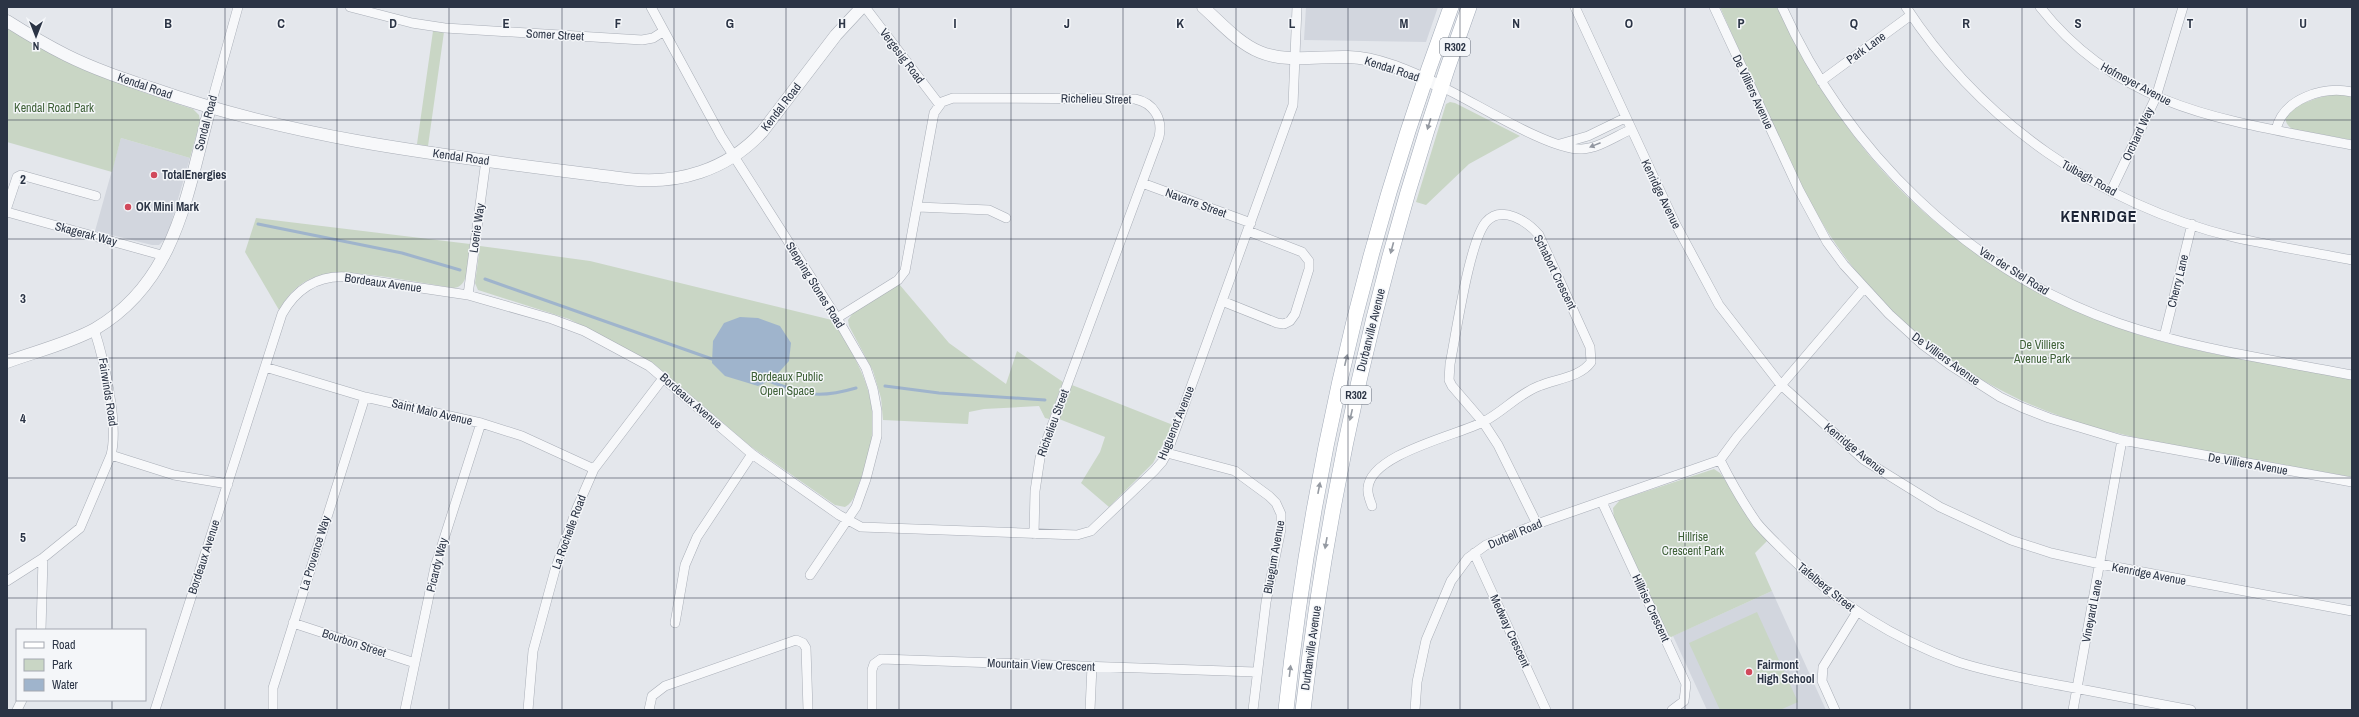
<svg xmlns="http://www.w3.org/2000/svg" width="2359" height="717" font-family="'Archivo Narrow',sans-serif">
	<style>
		.built { fill: #d2d6de }
		.green { fill: #c9d6c5 }
		.water { fill: #9fb4cc }
		.lines { fill: none; stroke-linecap: round; stroke-linejoin: round }
		.stream { stroke: #9fb4cc; stroke-width: 3 }
		.minor-casing { stroke: #a9aeb7; stroke-width: 10 }
		.tertiary-casing { stroke: #a9aeb7; stroke-width: 13 }
		.primary-casing { stroke: #a3abb8; stroke-width: 16 }
		.minor { stroke: #f7f8fa; stroke-width: 9 }
		.tertiary { stroke: #f7f8fa; stroke-width: 12 }
		.primary { stroke: #fff; stroke-width: 15 }
		.oneway { fill: #959aa2 }
		.oneway2 { fill: #9196a0 }
		.grid { fill: none; stroke: #2b3445; stroke-width: 1; stroke-opacity: 0.55 }
		.poi-dot { fill: #d1495b; stroke: #f4f6f9; stroke-width: 1.5 }
		.labels { text-anchor: middle; stroke-width: 3; stroke-linejoin: round; paint-order: stroke }
		.shield { fill: #f4f6f9; stroke: #676e7b; stroke-width: 1 }
		.shield-label { font-size: 11px; font-weight: bold; fill: #2b3445 }
		.street-label { font-size: 12px; fill: #2b3445; stroke: #f4f6f9 }
		.park-label { font-size: 12px; fill: #3f6138; stroke: #f4f6f9 }
		.poi-label { font-size: 12px; font-weight: bold; fill: #2b3445; stroke: #f4f6f9; text-anchor: start }
		.district-label { font-size: 16px; font-weight: bold; letter-spacing: 1px; fill: #1d2536; stroke: #f4f6f9 }
		.grid-label { font-size: 13px; text-anchor: middle; font-weight: bold; fill: #2b3445; stroke: #f4f6f9; stroke-width: 3; stroke-linejoin: round; paint-order: stroke }
	</style>
	<rect width="100%" height="100%" fill="#e4e7ec"/>
	<path class="built" d="M1306 7H1438L1426 42 1304 40Z
		M121 138 190 158 169 230 167 237 159 245H152L95 231Z
		M1772 591 1826 710H1707L1673 636Z"/>
	<path class="green" d="M1720 7H1777C1818 97 1884 189 1966 245 1990 262 2017 274 2042 287 2073 304 2103 323 2136 334 2206 356 2280 365 2352 379V477C2302 468 2251 459 2201 450 2153 441 2105 433 2060 416 1966 383 1883 317 1829 234 1785 163 1754 83 1720 7Z
		M7 28C68 66 126 87 193 109L199 115 200 121 190 158 121 138 112 172 7 142Z
		M433 31 444 32 428 146 417 144Z
		M2336 94 2352 96V140L2292 129C2267 110 2325 95 2336 94Z
		M1450 102 1455 103 1520 136 1469 164 1426 205 1416 202 1446 104Z
		M256 218 470 244C468 258 471 286 454 288 432 284 409 281 387 277 342 271 305 264 279 310L245 252Z
		M480 246 590 261 832 320C868 376 886 412 861 478 857 488 855 502 845 507L835 505 750 446 653 363 569 319 478 290 475 283Z
		M899 284 949 343 1006 384 1017 351 1063 382 1049 419 1045 418 1039 406 984 409 969 412 968 424 883 420 881 398 873 371 849 326 848 320 853 313Z
		M1072 385 1173 425 1153 463 1109 507 1081 483 1100 452 1105 437 1059 419Z
		M1714 469 1720 473 1767 541 1755 553 1772 591 1669 638 1614 519 1613 508 1620 500Z
		M1757 612 1798 702 1780 710H1720L1689 643Z"/>
	<path class="water" d="M740 317 758 318 780 326 791 343 789 361 773 379 758 386 725 376 712 363 713 341 724 323Z"/>
	<g class="lines">
		<path class="stream" d="M258 224 402 253 460 270
			M485 279 712 359
			M769 381C805 395 818 399 856 388
			M885 386 939 393 1045 400"/>
		<g class="minor-casing">
			<path id="minor" d="M350 7 412 23 445 28 642 40 653 38 664 31
				M651 7 721 136 837 318 866 368 873 389 877 411V436L866 479 856 507 810 575
				M865 7 939 104
				M1575 7 1675 223 1719 305 1781 385 1864 460 1940 507 2011 540 2051 553 2100 564 2352 611
				M1714 7 1799 190 1827 242 1844 265 1889 314 1923 345 1950 365 2000 397 2021 407 2049 418 2122 440 2352 482
				M1782 7C1846 150 1968 271 2118 323 2193 349 2274 360 2352 375
				M1906 7C1981 122 2099 204 2233 237 2272 246 2312 252 2352 260
				M2040 7C2122 111 2231 121 2352 145
				M1821 81 1911 15
				M1440 86C1473 101 1550 151 1582 149 1599 148 1616 136 1630 130
				M210 108 238 7
				M2276 130C2283 98 2324 86 2352 92
				M1560 144 1588 136 1625 118
				M1142 183 1251 223
				M2111 191 2156 97 2183 7
				M7 207 17 177 21 175 96 196
				M918 207 989 210 1006 218
				M7 212 165 256
				M468 295 486 160
				M1222 301 1277 323 1284 324 1290 321 1295 314 1309 269V261L1302 252 1248 231
				M837 318 898 280 905 271 934 113 942 102 953 98 1135 99C1154 103 1163 119 1159 137L1040 458 1035 491 1034 534
				M2164 337 2192 224
				M265 367 365 397 481 423 522 436 594 469
				M1167 453 1235 471 1269 496 1276 503 1281 514V529L1266 602 1253 710
				M111 455 174 475 228 484
				M1720 460C1731 482 1743 503 1757 523 1766 534 1778 545 1788 555 1837 603 1894 639 1958 662 1992 673 2028 679 2064 686 2106 694 2149 702 2191 710
				M1720 460 1737 437 1864 288
				M1602 502 1686 684 1684 701 1672 710
				M1372 506C1370 500 1367 494 1368 488 1370 454 1458 435 1483 422 1503 412 1518 394 1539 386 1556 379 1581 377 1591 362L1590 347 1539 235C1528 222 1502 204 1486 222 1469 242 1456 335 1450 364L1449 380 1452 386 1483 422 1498 445 1537 524
				M1474 553 1546 710
				M7 581 43 558 80 528 111 455C119 424 104 360 94 329
				M293 623 415 663
				M675 623 685 565 697 537 752 454
				M41 630 43 558
				M17 710 22 700
				M155 710 282 314C296 289 318 275 347 277L468 295 552 319 584 331 649 366 752 454 839 515 861 527 1077 535 1091 531 1154 471 1162 462 1167 453 1293 105 1297 7
				M273 710V688L365 397
				M405 710 435 567 481 423
				M528 710 533 651 555 570 577 508 594 469 664 377
				M649 710 652 696 665 686 796 640 803 643 806 648 808 710
				M872 710V670L874 664 881 659 1256 672
				M1090 710 1092 666
				M1415 710 1417 682 1426 640 1451 581 1468 558 1486 545 1537 524 1720 460
				M1835 710 1822 681 1823 667 1857 612
				M2073 710 2122 440"/>
		</g>
		<g class="tertiary-casing">
			<path id="tertiary" d="M1203 7C1220 22 1238 43 1260 52 1286 63 1320 56 1348 57 1380 58 1411 73 1440 86
				M7 21C26 33 46 45 66 55 94 69 124 79 154 89 307 143 467 158 627 179 678 185 727 170 762 132L836 35 862 7
				M7 362C34 352 70 343 95 329 177 281 187 192 210 108"/>
		</g>
		<g class="primary-casing">
			<path id="primary" d="M1286 710C1311 471 1367 233 1451 7
				M1303 710C1331 470 1386 234 1469 7"/>
		</g>
		<use href="#minor" class="minor"/>
		<use href="#tertiary" class="tertiary"/>
		<use href="#primary" class="primary"/>
	</g>
	<defs><path id="oneway-solid" d="M-6-.8H1V-3.2L6.5 0L1 3.2V.8H-6Z"/></defs>
	<g class="oneway">
		<use href="#oneway-solid" transform="translate(1429 124) rotate(107)"/>
		<use href="#oneway-solid" transform="translate(1392 248) rotate(105)"/>
		<use href="#oneway-solid" transform="translate(1346 360) rotate(-77)"/>
		<use href="#oneway-solid" transform="translate(1351 415) rotate(103)"/>
		<use href="#oneway-solid" transform="translate(1319 488) rotate(-79)"/>
		<use href="#oneway-solid" transform="translate(1326 543) rotate(100)"/>
		<use href="#oneway-solid" transform="translate(1290 671) rotate(-83)"/>
	</g>
	<use class="oneway2" href="#oneway-solid" transform="translate(1595 145) rotate(158)"/>
	<path class="grid" d="M112 7V630M225 7V710M337 7V710M449 7V710M562 7V710M674 7V710M786 7V710M899 7V710M1011 7V710M1123 7V710M1236 7V710M1348 7V710M1460 7V710M1573 7V710M1685 7V710M1797 7V710M1910 7V710M2022 7V710M2134 7V710M2247 7V710M7 120H2352M7 239H2352M7 358H2352M7 478H2352M7 598H2352M112 700V710"/>
	<g class="poi-dot">
		<circle cx="154" cy="175" r="4"/>
		<circle cx="128" cy="207" r="4"/>
		<circle cx="1749" cy="672" r="4"/>
	</g>
	<g class="labels">
		<g class="shield">
			<rect x="1440" y="38" width="30" height="18" rx="3"/>
			<rect x="1341" y="386" width="30" height="18" rx="3"/>
		</g>
		<g class="shield-label">
			<text x="1455" y="51">R302</text>
			<text x="1356" y="399">R302</text>
		</g>
		<g class="street-label">
			<text transform="translate(555 35) rotate(3)" y="4">Somer Street</text>
			<text transform="translate(1866 48) rotate(-36)" y="4">Park Lane</text>
			<text transform="translate(902 56) rotate(53)" y="4">Vergesig Road</text>
			<text transform="translate(1392 69) rotate(18)" y="4">Kendal Road</text>
			<text transform="translate(2136 84) rotate(28)" y="4">Hofmeyer Avenue</text>
			<text transform="translate(145 86) rotate(19)" y="4">Kendal Road</text>
			<text transform="translate(1753 92) rotate(65)" y="4">De Villiers Avenue</text>
			<text transform="translate(1096 99) rotate(1)" y="4">Richelieu Street</text>
			<text transform="translate(781 107) rotate(-52)" y="4">Kendal Road</text>
			<text transform="translate(206 123) rotate(-75)" y="4">Sondal Road</text>
			<text transform="translate(2138 134) rotate(-65)" y="4">Orchard Way</text>
			<text transform="translate(461 157) rotate(8)" y="4">Kendal Road</text>
			<text transform="translate(2089 178) rotate(29)" y="4">Tulbagh Road</text>
			<text transform="translate(1661 194) rotate(64)" y="4">Kenridge Avenue</text>
			<text transform="translate(1196 203) rotate(20)" y="4">Navarre Street</text>
			<text transform="translate(477 228) rotate(-82)" y="4">Loerie Way</text>
			<text transform="translate(86 234) rotate(15)" y="4">Skagerak Way</text>
			<text transform="translate(2014 271) rotate(32)" y="4">Van der Stel Road</text>
			<text transform="translate(1555 272) rotate(64)" y="4">Schabort Crescent</text>
			<text transform="translate(2178 281) rotate(-76)" y="4">Cherry Lane</text>
			<text transform="translate(383 283) rotate(8)" y="4">Bordeaux Avenue</text>
			<text transform="translate(815 285) rotate(58)" y="4">Stepping Stones Road</text>
			<text transform="translate(1371 330) rotate(-76)" y="4">Durbanville Avenue</text>
			<text transform="translate(1946 359) rotate(36)" y="4">De Villiers Avenue</text>
			<text transform="translate(108 392) rotate(81)" y="4">Fairwinds Road</text>
			<text transform="translate(691 401) rotate(41)" y="4">Bordeaux Avenue</text>
			<text transform="translate(432 412) rotate(13)" y="4">Saint Malo Avenue</text>
			<text transform="translate(1053 423) rotate(-70)" y="4">Richelieu Street</text>
			<text transform="translate(1176 423) rotate(-68)" y="4">Huguenot Avenue</text>
			<text transform="translate(1855 449) rotate(39)" y="4">Kenridge Avenue</text>
			<text transform="translate(2248 464) rotate(10)" y="4">De Villiers Avenue</text>
			<text transform="translate(569 532) rotate(-70)" y="4">La Rochelle Road</text>
			<text transform="translate(1515 534) rotate(-23)" y="4">Durbell Road</text>
			<text transform="translate(315 553) rotate(-73)" y="4">La Provence Way</text>
			<text transform="translate(204 557) rotate(-72)" y="4">Bordeaux Avenue</text>
			<text transform="translate(1274 557) rotate(-80)" y="4">Bluegum Avenue</text>
			<text transform="translate(437 565) rotate(-76)" y="4">Picardy Way</text>
			<text transform="translate(2149 574) rotate(11)" y="4">Kenridge Avenue</text>
			<text transform="translate(1826 587) rotate(39)" y="4">Tafelberg Street</text>
			<text transform="translate(1651 608) rotate(65)" y="4">Hillrise Crescent</text>
			<text transform="translate(2092 611) rotate(-79)" y="4">Vineyard Lane</text>
			<text transform="translate(1510 631) rotate(65)" y="4">Medway Crescent</text>
			<text transform="translate(354 643) rotate(18)" y="4">Bourbon Street</text>
			<text transform="translate(1311 648) rotate(-82)" y="4">Durbanville Avenue</text>
			<text transform="translate(1041 665) rotate(2)" y="4">Mountain View Crescent</text>
		</g>
		<g class="park-label">
			<text x="54" y="112">Kendal Road Park</text>
			<text x="2042" y="349">De Villiers<tspan x="2042" dy="14">Avenue Park</tspan></text>
			<text x="787" y="381">Bordeaux Public<tspan x="787" dy="14">Open Space</tspan></text>
			<text x="1693" y="541">Hillrise<tspan x="1693" dy="14">Crescent Park</tspan></text>
		</g>
		<g class="poi-label">
			<text x="162" y="179">TotalEnergies</text>
			<text x="136" y="211">OK Mini Mark</text>
			<text x="1757" y="669">Fairmont<tspan x="1757" dy="14">High School</tspan></text>
		</g>
		<g class="district-label">
			<text x="2099" y="222">KENRIDGE</text>
		</g>
	</g>
	<g class="grid-label">
		<text x="168" y="28">B</text>
		<text x="281" y="28">C</text>
		<text x="393" y="28">D</text>
		<text x="506" y="28">E</text>
		<text x="618" y="28">F</text>
		<text x="730" y="28">G</text>
		<text x="842" y="28">H</text>
		<text x="955" y="28">I</text>
		<text x="1067" y="28">J</text>
		<text x="1180" y="28">K</text>
		<text x="1292" y="28">L</text>
		<text x="1404" y="28">M</text>
		<text x="1516" y="28">N</text>
		<text x="1629" y="28">O</text>
		<text x="1741" y="28">P</text>
		<text x="1854" y="28">Q</text>
		<text x="1966" y="28">R</text>
		<text x="2078" y="28">S</text>
		<text x="2190" y="28">T</text>
		<text x="2303" y="28">U</text>
		<text x="23" y="184">2</text>
		<text x="23" y="303">3</text>
		<text x="23" y="423">4</text>
		<text x="23" y="542">5</text>
	</g>
	<rect width="2359" height="717" fill="none" stroke="#2b3445" stroke-width="16"/>
	<rect x="16" y="629" width="130" height="72" fill="#f4f6f9" stroke="#a4a8b1"/>
	<rect x="24" y="642" width="20" height="6" fill="#ffffff" stroke="#a4a8b1"/>
	<text x="52" y="649" font-size="12" fill="#2b3445">Road</text>
	<rect x="24" y="659" width="20" height="12" fill="#c9d6c5" stroke="#a4a8b1"/>
	<text x="52" y="669" font-size="12" fill="#2b3445">Park</text>
	<rect x="24" y="679" width="20" height="12" fill="#9fb4cc" stroke="#a4a8b1"/>
	<text x="52" y="689" font-size="12" fill="#2b3445">Water</text>
	<g transform="translate(36 36) rotate(180)" stroke="#f4f6f9" stroke-width="3" paint-order="stroke">
	<path d="M0-3L7 15L0 10L-7 15Z" fill="#2b3445"/>
	<text y="-6" font-size="11" font-weight="bold" text-anchor="middle" fill="#2b3445">N</text>
	</g>
</svg>
